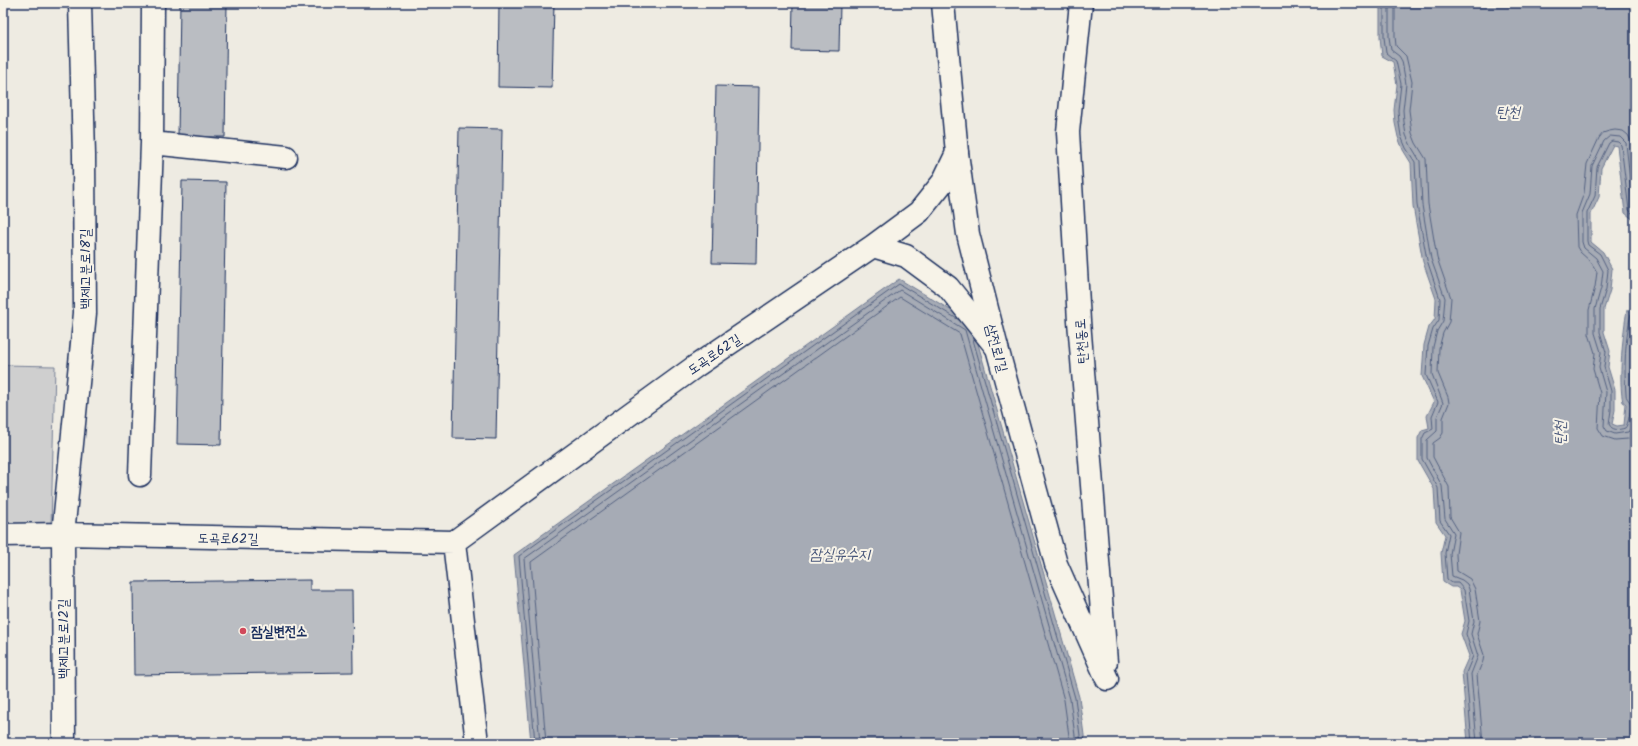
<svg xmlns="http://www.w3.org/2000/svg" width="1638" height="746" font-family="Kalam,'Poor Story',sans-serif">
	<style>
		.green { fill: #cfcfcf; stroke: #757f96 }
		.water { fill: #a6abb5; stroke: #6e7992 }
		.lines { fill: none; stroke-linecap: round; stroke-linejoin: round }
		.shore { stroke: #536181; stroke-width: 1 }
		.building { fill: #babdc2; stroke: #1b2f5e }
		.street-casing { stroke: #1b2f5e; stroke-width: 25 }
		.secondary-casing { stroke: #1b2f5e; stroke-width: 25 }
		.street { stroke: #f7f3e8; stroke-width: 22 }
		.secondary { stroke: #f7f3e8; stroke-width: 22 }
		.poi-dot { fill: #d1495b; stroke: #f7f3e8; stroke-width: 1.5 }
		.labels { text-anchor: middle; stroke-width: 4; stroke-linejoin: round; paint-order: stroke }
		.street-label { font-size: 14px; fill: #1b2f5e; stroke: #f7f3e8 }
		.poi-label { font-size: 14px; font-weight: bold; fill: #1b2f5e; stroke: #f7f3e8; text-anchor: start }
		.water-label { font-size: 15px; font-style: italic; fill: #455478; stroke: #f7f3e8 }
	</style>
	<rect width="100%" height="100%" fill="#eeebe2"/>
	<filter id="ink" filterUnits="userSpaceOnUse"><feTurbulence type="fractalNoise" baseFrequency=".025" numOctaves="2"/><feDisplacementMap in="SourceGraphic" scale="8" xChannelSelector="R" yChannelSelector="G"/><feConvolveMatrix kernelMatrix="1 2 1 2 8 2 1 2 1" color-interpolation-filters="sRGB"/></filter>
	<g filter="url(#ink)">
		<path class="green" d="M3 365 55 366 51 527 3 525Z"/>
		<path class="water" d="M1380 3H1635V221L1625 213 1617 146 1613 145 1601 168 1599 197 1591 214V242L1603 252 1612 269 1610 290 1604 309V332L1610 351 1608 367 1615 390V410L1612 424 1617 426 1624 425 1626 404 1623 402C1618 381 1623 332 1627 310L1634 308 1635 302V743H1468L1462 672 1469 656 1461 634 1465 621 1460 590 1456 587H1451L1443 582 1441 553 1445 535 1436 522 1434 489 1418 461V438L1422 430 1429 428 1427 416 1434 402 1422 376 1424 345 1429 327 1435 319 1436 299 1423 262 1413 206 1411 163 1403 150 1398 137 1395 123 1394 110 1397 85 1393 62 1382 56 1380 37Z
			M899 279 972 323 1079 697 1085 743H531L514 555Z"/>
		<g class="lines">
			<path class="shore" d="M1384 3V37L1386 53 1396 61 1401 84 1398 110 1399 123 1401 136 1406 148 1415 162 1417 205 1427 260 1440 299 1439 320 1433 329 1428 346 1426 375 1438 402 1432 416 1433 429 1425 433 1422 439V459L1438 488 1440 521 1449 534 1445 553 1447 579 1452 583H1458L1464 590 1469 621 1466 634 1473 656 1466 673 1472 743
				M1389 3V37L1391 50 1399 56 1402 61 1406 84 1403 110 1404 122 1406 135 1411 146 1420 161 1422 205 1431 259 1445 298 1443 321 1437 331 1433 347 1432 374 1443 403 1437 417V431L1427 440V458L1442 486 1445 519 1454 533 1450 554 1452 576 1462 580 1467 584 1469 589 1474 621 1471 634 1478 656 1471 674 1477 743
				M1395 3V36L1396 46 1406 56 1412 82 1409 110 1412 133 1416 143 1426 159 1428 204 1437 258 1451 298 1449 322 1443 333 1439 348 1438 373 1448 397 1449 403 1443 418V433L1440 438 1433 443V457L1449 487 1450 517 1459 532 1456 554 1457 571 1470 579 1475 589 1480 621 1477 634 1484 655 1483 661 1477 675 1483 743
				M1635 167 1632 143 1628 135 1623 131 1615 130 1609 131 1603 133 1599 138 1587 164 1584 193 1576 215 1577 247 1580 252 1591 262 1597 272 1595 287 1589 310V334L1595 353 1593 369 1600 393 1598 428 1603 436 1615 440 1628 439 1635 434
				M1635 210 1633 208 1626 143 1620 137 1610 136 1604 141 1592 166 1590 194 1582 213V242L1584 248 1596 258 1603 271 1601 288 1595 309V333L1601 352 1599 368 1606 392 1604 426 1607 431 1615 434 1628 432 1632 427 1635 407
				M1635 216 1629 210 1621 145 1618 142 1612 141 1609 143 1597 167 1595 196 1587 213V241L1588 245 1600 254 1608 270 1606 289 1600 309V332L1606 352 1604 367 1611 391V410L1609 424C1612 431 1619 430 1625 428 1628 426 1632 406 1630 402 1628 399 1626 398 1626 394 1624 369 1625 338 1631 314L1635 312
				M1635 318 1631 369V395L1635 402
				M972 336 1075 698 1081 743
				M535 743 519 556 899 284 959 320
				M540 743 524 559 900 290 965 330 1070 699 1076 743
				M546 743 531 562 900 297 960 334 1064 700 1070 743"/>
		</g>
		<path class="building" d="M180 3H227L225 137H178Z
			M499 3H554L552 88 498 87Z
			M793 3H840L839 51 792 50Z
			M716 86 759 87 756 264 712 263Z
			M459 128 502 129 496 439 453 438Z
			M182 181 226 182 221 445 177 444Z
			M310 580V590H352L353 672 134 675 133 582Z"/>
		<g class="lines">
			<g class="street-casing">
				<path id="street" d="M153 3 152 143 286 157
					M873 246 906 256 948 287 997 348
					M140 475 152 143
					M3 535 63 534 454 542
					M64 743 63 534 85 313 84 155 80 3
					M477 743 454 542 696 366 873 246 919 212 943 182 957 153"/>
			</g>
			<g class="secondary-casing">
				<path id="secondary" d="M943 3 957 153 968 234 997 348 1056 564 1107 679
					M1081 3 1068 132 1079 321 1106 662"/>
			</g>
			<use href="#street" class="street"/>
			<use href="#secondary" class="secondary"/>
		</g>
	</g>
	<circle class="poi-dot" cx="243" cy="631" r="4"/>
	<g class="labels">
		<g class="street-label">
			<text transform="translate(85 269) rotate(-90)" y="5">백제고분로18길</text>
			<text transform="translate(1081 341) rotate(-94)" y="5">탄천동로</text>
			<text transform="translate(997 348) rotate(75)" y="5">삼전로1길</text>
			<text transform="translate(714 354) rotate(-34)" y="5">도곡로62길</text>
			<text transform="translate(228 538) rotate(1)" y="5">도곡로62길</text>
			<text transform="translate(63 639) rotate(-90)" y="5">백제고분로12길</text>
		</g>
		<g class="poi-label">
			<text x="251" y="636">잠실변전소</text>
		</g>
		<g class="water-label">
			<text x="1508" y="117">탄천</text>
			<text transform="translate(1560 433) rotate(-90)" y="5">탄천</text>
			<text x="840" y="559">잠실유수지</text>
		</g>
	</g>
	<rect width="1638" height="746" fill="none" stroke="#f7f3e8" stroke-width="16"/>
	<rect x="8" y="8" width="1622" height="730" fill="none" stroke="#1b2f5e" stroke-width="1.5" filter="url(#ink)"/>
</svg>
